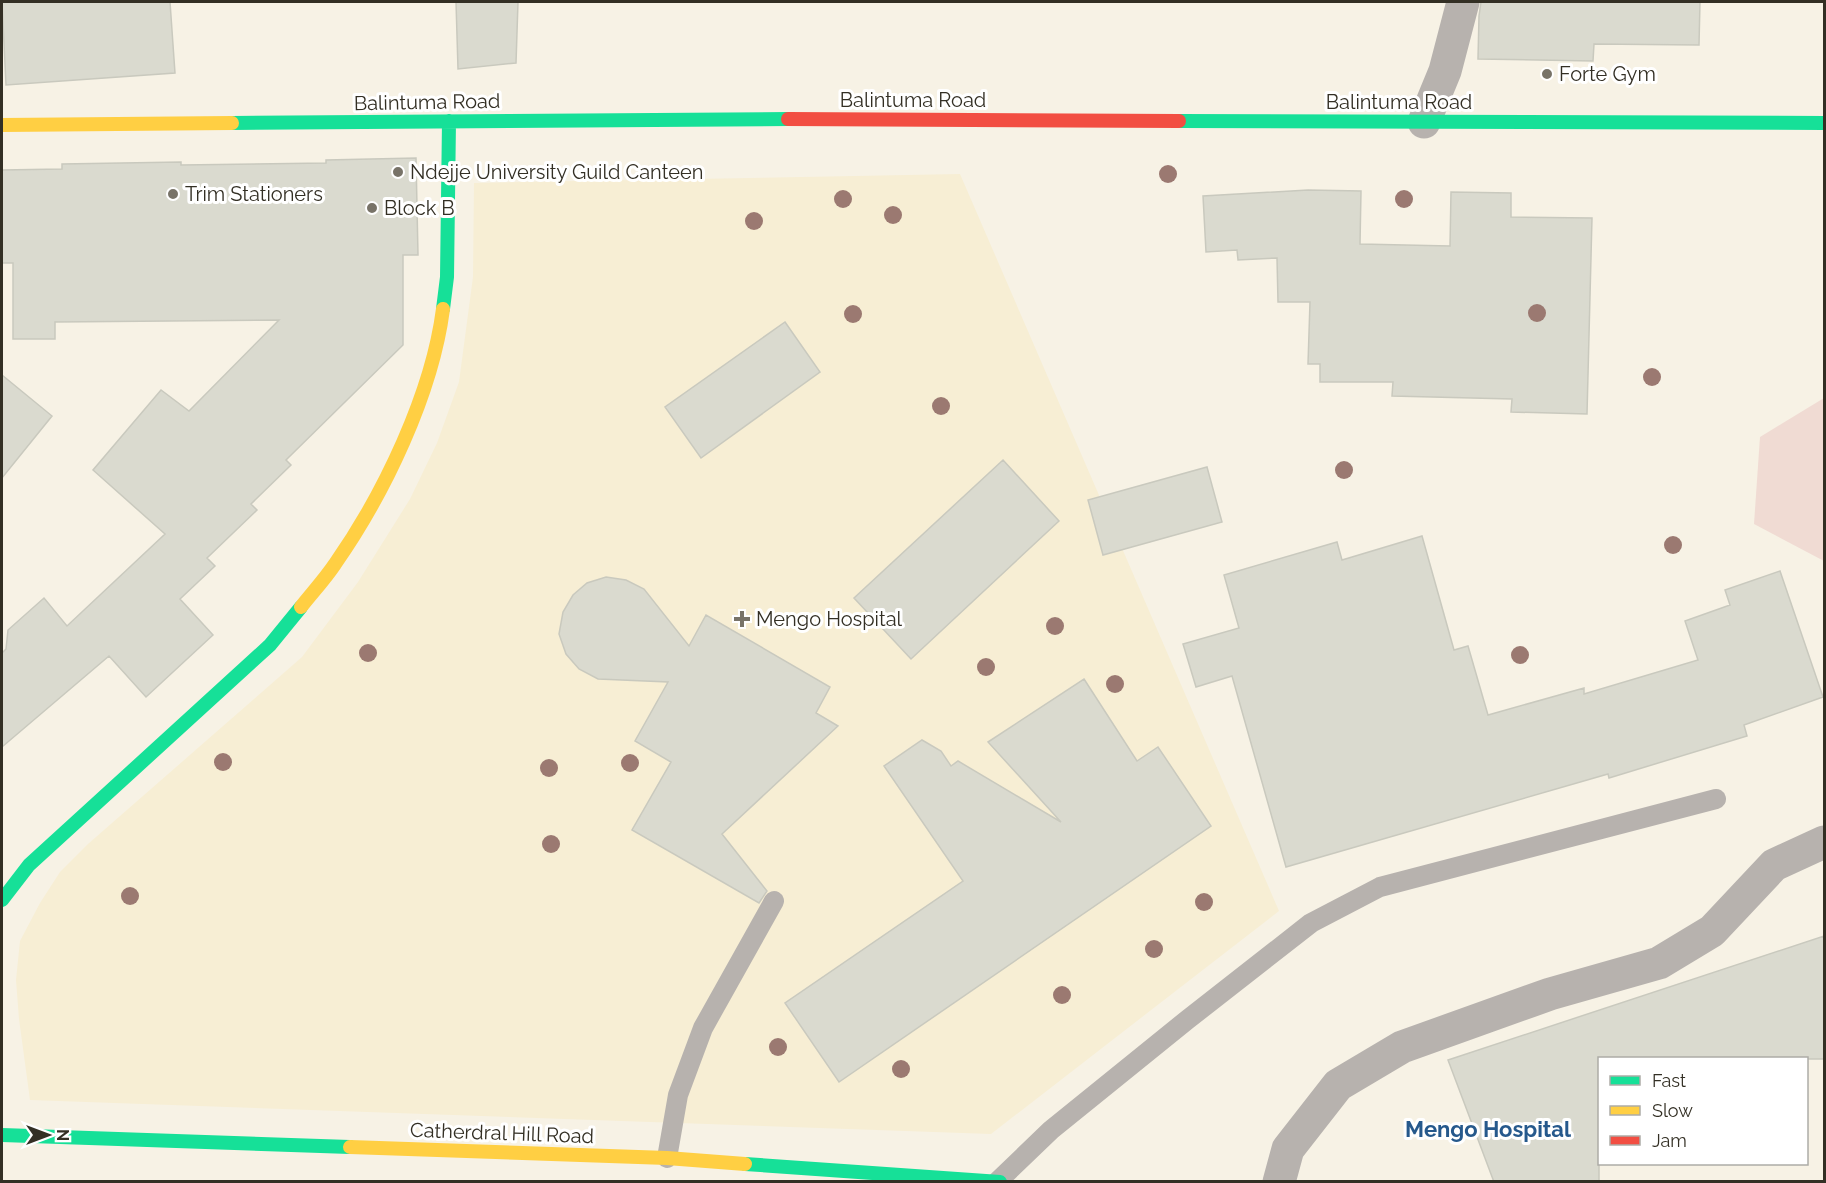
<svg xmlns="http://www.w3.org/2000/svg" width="1826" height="1183" font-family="Raleway,sans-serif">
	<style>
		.built { fill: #f7eed4 }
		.green { fill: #f0dbd3 }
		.building { fill: #dadacf; stroke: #c9c9be; stroke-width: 1.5 }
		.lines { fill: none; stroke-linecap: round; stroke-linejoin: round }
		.lane { stroke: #b7b2ae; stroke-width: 20 }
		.street { stroke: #b7b2ae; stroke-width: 33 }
		.fast { stroke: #16e098; stroke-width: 14 }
		.slow { stroke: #ffcf43; stroke-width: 14 }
		.jam { stroke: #f24e42; stroke-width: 14 }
		.tree { fill: #9b7971 }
		.poi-dot { fill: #787368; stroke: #fff; stroke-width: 2 }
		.labels { text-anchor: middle; stroke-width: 6; stroke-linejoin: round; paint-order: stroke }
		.poi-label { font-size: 20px; fill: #332f24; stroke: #fff; text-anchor: start }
		.street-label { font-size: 20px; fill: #332f24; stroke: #fff }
		.quarter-label { font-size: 22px; font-weight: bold; fill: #26598c; stroke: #fff }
	</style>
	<rect width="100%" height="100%" fill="#f7f2e5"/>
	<path class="built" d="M960 174 1279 911 991 1134 30 1100 19 1019 16 980 20 941 40 903 60 872 88 844 302 657 358 582 410 499 437 443 459 382 473 277 474 183Z"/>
	<path class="green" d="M1824 398V561L1754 524 1760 437Z"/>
	<path class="building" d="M2 2H170L175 73 6 85Z
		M456 2H518L516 63 458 69Z
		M1481 2H1700L1699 45 1594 44 1593 61 1478 59 1479 16Z
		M416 158 418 255H403V345L286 460 291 465 251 504 257 510 207 558 215 566 180 599 213 635 146 697 109 656 2 747V653L6 649 8 630 44 598 67 626 165 534 93 470 161 390 189 411 279 320 55 322V339H13V263H2V170L62 169V164L181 162V165L326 163V160Z
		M1308 190 1361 191 1360 244 1450 246 1451 192 1511 193V217L1592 218 1587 414 1511 412 1512 399 1392 396 1393 382H1320V364H1308L1310 302H1278L1277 258 1238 260 1237 250 1206 252 1203 196Z
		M785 322 820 372 701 458 665 407Z
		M2 375 52 416 2 478Z
		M1003 460 1059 521 911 659 854 598Z
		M1207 467 1222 522 1103 555 1088 500Z
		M1422 536 1454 650 1468 646 1488 715 1584 688V694L1698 660 1685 621 1730 605 1725 590 1780 571 1823 697 1744 725 1747 736 1609 778 1608 774 1286 867 1232 676 1196 687 1183 644 1239 628 1224 575 1337 542 1342 560Z
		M606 577 626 580 644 589 689 646 706 615 830 687 816 713 838 726 722 834 767 891 759 903 632 830 671 762 635 741 668 682 598 679 579 669 566 654 559 634 563 612 573 595 587 583Z
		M1084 679 1137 761 1158 747 1211 826 839 1082 785 1003 963 881 884 766 922 740 941 751 951 766 958 761 1061 822 988 742Z
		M1824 936V1059H1599V1182H1494L1448 1060Z"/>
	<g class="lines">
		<path class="lane" d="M667 1158 678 1095 703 1028 774 901
			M997 1182 1051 1130 1187 1020 1311 923 1380 887 1716 799"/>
		<path class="street" d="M1424 122 1445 71 1463 2
			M1279 1182 1288 1149 1338 1085 1402 1047 1550 994 1659 963 1712 931 1774 865 1824 842"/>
		<path class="fast" d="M1179 121 1824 123
			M232 123 788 119
			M443 309 447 277 449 121
			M2 900 29 865 270 645 301 607
			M2 1135 350 1147
			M745 1164 1000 1182"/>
		<path class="slow" d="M2 125 232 123
			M301 607C312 593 325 579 335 564 384 494 432 394 443 309
			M350 1147 667 1158 745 1164"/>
		<path class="jam" d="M788 119 1179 121"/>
	</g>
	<g class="tree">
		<circle cx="1168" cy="174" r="9"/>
		<circle cx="843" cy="199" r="9"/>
		<circle cx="1404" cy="199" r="9"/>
		<circle cx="893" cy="215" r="9"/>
		<circle cx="754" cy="221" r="9"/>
		<circle cx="1537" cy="313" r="9"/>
		<circle cx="853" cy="314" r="9"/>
		<circle cx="1652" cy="377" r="9"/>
		<circle cx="941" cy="406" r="9"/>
		<circle cx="1344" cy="470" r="9"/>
		<circle cx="1673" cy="545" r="9"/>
		<circle cx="1055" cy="626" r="9"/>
		<circle cx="368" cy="653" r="9"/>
		<circle cx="1520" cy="655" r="9"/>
		<circle cx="986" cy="667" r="9"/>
		<circle cx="1115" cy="684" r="9"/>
		<circle cx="223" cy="762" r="9"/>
		<circle cx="630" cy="763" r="9"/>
		<circle cx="549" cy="768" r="9"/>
		<circle cx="551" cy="844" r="9"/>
		<circle cx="130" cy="896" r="9"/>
		<circle cx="1204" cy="902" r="9"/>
		<circle cx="1154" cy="949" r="9"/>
		<circle cx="1062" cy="995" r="9"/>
		<circle cx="778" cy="1047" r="9"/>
		<circle cx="901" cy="1069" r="9"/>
	</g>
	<g class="poi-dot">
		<circle cx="1547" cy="74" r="6"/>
		<circle cx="398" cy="172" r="6"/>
		<circle cx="173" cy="194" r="6"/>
		<circle cx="372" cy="208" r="6"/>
		<path d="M739 610h6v6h6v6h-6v6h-6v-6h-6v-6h6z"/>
	</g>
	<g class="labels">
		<g class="poi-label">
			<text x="1559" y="81">Forte Gym</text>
			<text x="410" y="179">Ndejje University Guild Canteen</text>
			<text x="185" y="201">Trim Stationers</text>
			<text x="384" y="215">Block B</text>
			<text x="756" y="626">Mengo Hospital</text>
		</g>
		<g class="street-label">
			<text x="913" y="107">Balintuma Road</text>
			<text transform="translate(427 102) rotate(-1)" y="7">Balintuma Road</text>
			<text x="1399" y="109">Balintuma Road</text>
			<text transform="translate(502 1133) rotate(2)" y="7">Catherdral Hill Road</text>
		</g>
		<g class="quarter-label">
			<text x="1488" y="1137">Mengo Hospital</text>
		</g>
	</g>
	<rect width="1826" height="1183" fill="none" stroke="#332f24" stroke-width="6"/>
	<rect x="1598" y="1057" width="210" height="108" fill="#ffffff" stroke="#adaca7" stroke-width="1.5"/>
	<rect x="1610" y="1076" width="30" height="9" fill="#16e098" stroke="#adaca7" stroke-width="1.5"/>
	<text x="1652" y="1087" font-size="18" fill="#332f24">Fast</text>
	<rect x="1610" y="1106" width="30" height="9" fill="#ffcf43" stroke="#adaca7" stroke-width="1.5"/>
	<text x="1652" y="1117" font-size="18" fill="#332f24">Slow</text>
	<rect x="1610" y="1136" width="30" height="9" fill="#f24e42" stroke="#adaca7" stroke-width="1.5"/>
	<text x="1652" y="1147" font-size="18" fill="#332f24">Jam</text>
	<g transform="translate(48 1135) rotate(90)" stroke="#ffffff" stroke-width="4.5" paint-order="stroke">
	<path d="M0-4.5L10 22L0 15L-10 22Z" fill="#332f24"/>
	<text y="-9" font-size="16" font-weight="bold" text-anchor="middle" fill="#332f24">N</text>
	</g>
</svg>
